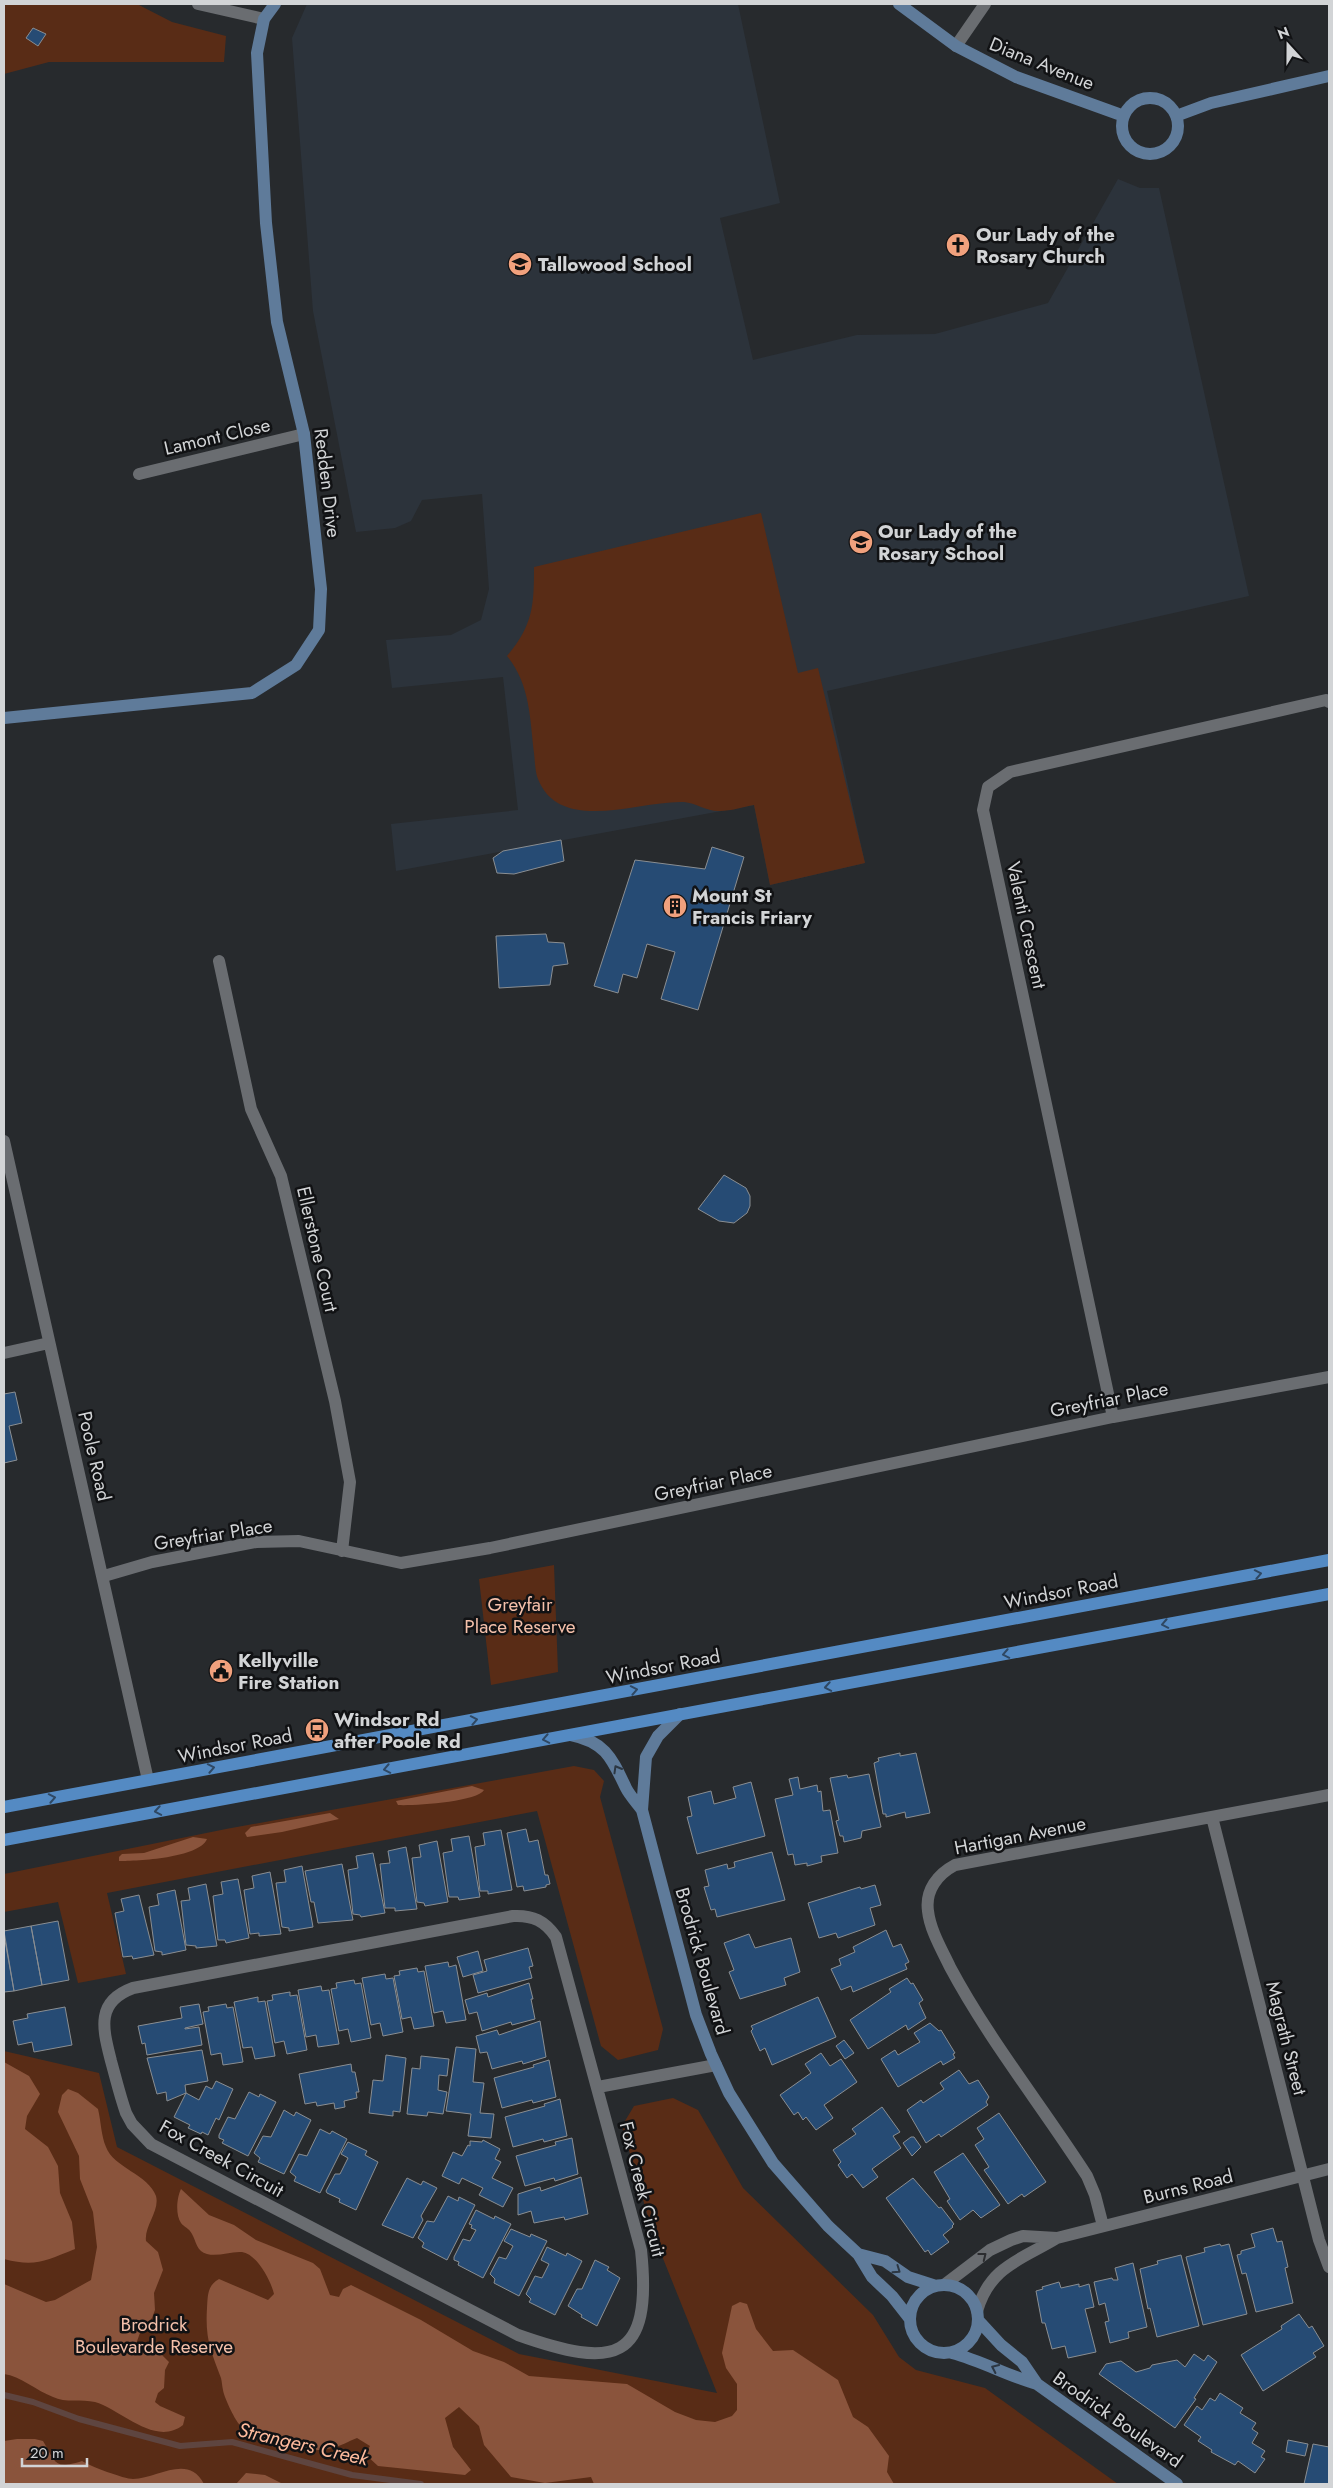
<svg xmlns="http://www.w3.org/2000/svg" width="1333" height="2488" font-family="Jost,sans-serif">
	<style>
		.built { fill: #2c333b }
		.green { fill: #592c16 }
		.forest { fill: #8a543c }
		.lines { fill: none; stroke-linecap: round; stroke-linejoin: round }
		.stream { stroke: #5e4540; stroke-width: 6 }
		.building { fill: #264b74; stroke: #8a8e92 }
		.street { stroke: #6a6d71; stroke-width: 12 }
		.secondary { stroke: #5f7b9a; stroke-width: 12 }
		.primary { stroke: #548ac3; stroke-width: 12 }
		.oneway { stroke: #2f4863 }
		.oneway2 { stroke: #2c3743 }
		.oneway3 { stroke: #2c2d30 }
		.labels { text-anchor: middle; stroke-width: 5; stroke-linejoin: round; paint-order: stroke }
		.street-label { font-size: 19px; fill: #d2d4d6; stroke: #111214 }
		.poi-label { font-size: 19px; font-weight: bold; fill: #d2d4d6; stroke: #111214; text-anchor: start }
		.park-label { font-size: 19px; fill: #f4c0aa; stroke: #111214 }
		.water-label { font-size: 20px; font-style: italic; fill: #febb9d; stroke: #111214 }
	</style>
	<rect width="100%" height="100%" fill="#272a2d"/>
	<path class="built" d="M307 4H738L780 203 720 218 753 360 857 335 935 334 1048 303 1118 179 1140 188H1159L1249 596 827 691 865 863 770 885 754 805 396 871 391 824 518 810 503 677 392 688 386 640 451 635 481 620 489 589 482 494 422 500 411 521 395 528 356 532 313 311 292 38Z"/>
	<path class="green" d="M4 4H137L172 22 226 36 224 62H49L4 74Z
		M761 513 798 673 818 668 865 863 770 885 754 805C743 807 731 811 720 811 708 812 696 803 684 802 640 800 560 835 538 779 535 772 535 761 534 753 530 718 530 684 507 656 533 625 534 606 534 567Z
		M554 1565 558 1672 491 1685 479 1579Z
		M574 1766 594 1770 604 1781 600 1797 663 2029 658 2050 618 2060 601 2046 537 1811 107 1893 126 1974 78 1983 58 1902 4 1912V1874L226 1829Z
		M4 2051 99 2073 117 2147 519 2354 717 2393 652 2231 622 2126 634 2106 673 2098 698 2110 743 2188 873 2315 899 2357 916 2370 985 2388 1118 2484H4Z"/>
	<path class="forest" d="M472 1786 484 1790C477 1802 412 1806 398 1805L396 1801Z
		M330 1813 339 1819 282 1832 247 1837 245 1833 251 1827Z
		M193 1837 207 1839C199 1858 138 1861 119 1861V1857L122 1854 144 1853Z
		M4 2062 29 2076 40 2094 27 2116 25 2129 48 2147 58 2166 60 2193 72 2222 75 2249C45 2261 35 2267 4 2259Z
		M68 2089 78 2093 98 2109C101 2121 101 2136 106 2147 113 2167 149 2175 156 2196 160 2211 144 2226 146 2241L158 2252 163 2270 154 2293 155 2310 152 2318 141 2330 135 2347 140 2354 147 2350 156 2349 169 2362 165 2370 164 2388 158 2393 155 2402 160 2406 185 2417 183 2425C155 2447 122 2410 95 2402 82 2399 65 2403 53 2397 37 2391 20 2376 4 2374V2284L46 2302 55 2300 91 2280 97 2247 93 2212 80 2179 79 2156 58 2112 62 2095Z
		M181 2189 209 2215 234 2225 256 2240 313 2263 320 2269 330 2295 339 2297 343 2289 351 2285 421 2320 473 2351 504 2362 529 2376 627 2384 675 2412 696 2420 715 2422 732 2416 737 2410V2384L726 2368 722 2353 732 2306 740 2302 747 2304 756 2329 773 2351 793 2350 838 2380 853 2417 868 2427 889 2456 887 2472 894 2484H594L591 2477 545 2483 511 2477 484 2445 479 2426 459 2407 445 2418 453 2447 471 2470 465 2475 378 2466 365 2454 370 2446 357 2438C349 2441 341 2446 332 2448 303 2455 260 2447 239 2424 234 2418 224 2397 223 2390 222 2386 222 2382 221 2378 211 2351 205 2339 207 2308 208 2295 207 2286 219 2279L268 2300 274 2294C271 2281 257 2254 242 2252 231 2251 218 2257 207 2254 197 2252 196 2241 192 2234 189 2228 184 2227 181 2223 175 2214 177 2197 181 2189Z
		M17 2439H35L43 2441C56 2463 54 2470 82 2461 90 2466 124 2479 133 2479 157 2479 188 2453 204 2484H4V2441Z
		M246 2473 265 2475 283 2484H236Z"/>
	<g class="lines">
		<path class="stream" d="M4 2395 33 2402 79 2419 180 2446 232 2442 352 2475 421 2484"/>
	</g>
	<path class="building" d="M33 28 46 34 38 46 26 38Z
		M561 840 564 861 514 874 497 873 493 858 503 851Z
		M712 847 744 857 698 1010 661 999 675 952 647 944 637 978 623 974 618 993 594 986 635 860 705 869Z
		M546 934 548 942 564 943 568 964 553 966 550 985 499 988 496 936Z
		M724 1175 746 1188 750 1196V1206L747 1213 734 1223 719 1221 698 1209Z
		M15 1392 22 1423 9 1426 17 1460 4 1463V1394Z
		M900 1753V1756L916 1753 930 1813 906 1818 905 1812 886 1817V1814H883L874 1763 879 1761 878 1758Z
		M869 1774 881 1827 862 1831 861 1838 844 1842 843 1836H840L836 1821 839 1820 830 1778 847 1775 848 1778Z
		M798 1777 800 1789 817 1785 818 1792 821 1791 823 1811 830 1810 838 1853 821 1856 822 1862 807 1866V1863L795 1865 793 1854 788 1855 775 1799 793 1795 789 1779Z
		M751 1782 765 1836 697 1854 687 1817 692 1816 688 1797 711 1791 714 1804 736 1798 733 1787Z
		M526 1829 529 1842 538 1840 545 1875H548L550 1884 546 1885V1887L524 1891 523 1886 517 1887 507 1833Z
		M501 1830 512 1890 488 1894V1891H480L475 1847 485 1845 483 1833Z
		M469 1836 480 1897 459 1900 458 1897H449L443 1853 453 1851 451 1839Z
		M437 1841 448 1902 425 1906 424 1903 417 1902 412 1858 421 1857 419 1845Z
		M406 1847 417 1909 395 1911V1908H385L380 1864 390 1863 388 1851Z
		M772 1852 785 1900 717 1917 715 1909 711 1910 704 1887 709 1886 705 1870 727 1864 728 1869 735 1867 734 1862Z
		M373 1853 385 1913 361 1917 360 1915 353 1914 348 1870 358 1868 356 1856Z
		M342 1864 353 1920 318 1923 314 1902H311L305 1871Z
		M302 1866 313 1927 289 1931V1928L282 1927 276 1883 286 1882 284 1870Z
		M270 1872 281 1934 259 1936V1933L250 1934 244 1890 254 1888 252 1876Z
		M238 1879 249 1938 226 1943 225 1940H218L213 1896 223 1894 221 1882Z
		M206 1884 217 1946 196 1948V1946L186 1945 181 1901 190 1900 188 1888Z
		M875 1885 881 1905 870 1908 875 1925 838 1938 836 1933 819 1938 808 1903 860 1887 861 1889Z
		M175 1890 186 1950 162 1955V1952L155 1951 149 1907 159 1905 157 1894Z
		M139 1895 154 1955 133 1959 132 1956 123 1957 115 1913 124 1911 121 1899Z
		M58 1921 69 1980 42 1985 31 1926Z
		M31 1926 42 1985 14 1991 4 1931Z
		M886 1930 893 1947 901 1944 909 1962 905 1964 907 1969 853 1992 851 1986 841 1990 831 1969 841 1965 839 1959 855 1952 853 1947Z
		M749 1934 755 1948 791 1938 800 1972 784 1978 786 1985 740 1999 729 1972 734 1970 724 1943Z
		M4 1935 14 1991 4 1992Z
		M528 1948 533 1966 529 1967 532 1978 478 1993 473 1975 487 1971 484 1960Z
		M478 1951 483 1971 463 1977 457 1957Z
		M448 1962 449 1967 456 1965 466 2020 446 2023 443 2011 434 2013 425 1966Z
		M417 1968 418 1972 424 1971 434 2026 414 2029 411 2017 402 2019 394 1976 400 1975 399 1971Z
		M385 1974 386 1979 393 1978 403 2032 383 2036 380 2023 371 2025 362 1978Z
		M907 1978 911 1984 913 1983 923 2000 919 2003 926 2018 908 2030 906 2025 868 2049 850 2020 891 1992 889 1989Z
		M354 1980 355 1984 361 1983 371 2038 351 2042 348 2029 339 2031 331 1989 337 1988 336 1983Z
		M529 1983 533 1999H531L535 2019 512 2025 511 2022 482 2031 477 2012 469 2014 465 2000 487 1993 488 1997Z
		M321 1986 322 1991 329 1990 339 2044 318 2047 316 2035 306 2037 298 1990Z
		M290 1992V1996L297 1995 307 2050 287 2054 284 2041 275 2043 267 2001 273 2000 272 1995Z
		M258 1997V2002L265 2001 275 2056 255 2059 252 2047 243 2048 234 2002Z
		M818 1997 836 2037 772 2065 765 2048 760 2051 751 2031 753 2029 751 2026Z
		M199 2004 203 2024 185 2028V2029L199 2027 202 2045 147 2055 145 2043 142 2044 138 2026 182 2018 180 2007Z
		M226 2004 227 2008 233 2007 243 2062 223 2065 221 2053 211 2055 203 2012 209 2011 208 2007Z
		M65 2007 72 2045 34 2052 32 2042 18 2045 13 2021 28 2018 27 2014Z
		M540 2021 546 2057 523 2064 522 2061 492 2069 487 2052 480 2053 476 2036 497 2030 499 2035Z
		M930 2023 939 2031 941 2030 955 2053 953 2054 955 2058 943 2065 941 2061 898 2087 881 2059 895 2050 898 2055 920 2042 914 2033Z
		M844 2040 854 2053 845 2059 836 2046Z
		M456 2047 476 2049 473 2082 484 2083 480 2113 494 2114 491 2138 468 2136 471 2114 446 2111Z
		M202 2050 208 2081 185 2085 186 2093 167 2101 166 2092 157 2094 147 2058Z
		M821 2053 830 2066 841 2059 857 2082 824 2105 833 2118 816 2130 806 2117 803 2120 798 2112 794 2115 780 2095 811 2073 805 2064Z
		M386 2055 406 2058 400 2112 393 2111V2116L369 2113 373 2080 383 2081Z
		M421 2056 449 2059 447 2076 439 2075 438 2090 447 2092 443 2114 428 2112 427 2116 407 2114 412 2068 420 2069Z
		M549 2060 556 2097 533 2103 532 2100 502 2108 494 2078 534 2067 533 2065Z
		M351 2064 352 2072H355L359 2092H356L357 2098 344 2101 345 2107 335 2109 334 2103 317 2106 316 2102 305 2104 299 2074Z
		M959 2070 969 2084 978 2080 989 2097 986 2102 988 2105 941 2137 939 2134 926 2143 907 2110 921 2100 923 2103 944 2089 940 2083Z
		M216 2081 233 2089 219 2120 216 2118 208 2135 202 2132 201 2134 188 2128 190 2125 174 2117 186 2093 199 2100 206 2086 212 2089Z
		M249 2092 259 2097 260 2094 276 2102 248 2156 222 2143 224 2140 219 2138V2135L228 2117 235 2119Z
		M560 2099 567 2136 544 2142 543 2139 513 2147 505 2117 545 2106 544 2104Z
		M882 2107 900 2132 893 2136 901 2148 872 2169 878 2177 863 2188 852 2174 847 2178 838 2165 841 2162 833 2150 856 2134 852 2129Z
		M284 2110 294 2116 296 2112 311 2120 284 2174 258 2162 260 2158 254 2153 263 2136 271 2137Z
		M999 2113 1046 2182 1024 2197 1022 2194 1008 2204 984 2170 989 2167 975 2145 984 2139 977 2128Z
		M320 2129 330 2134 332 2131 347 2139 320 2193 294 2181 296 2177 290 2172 299 2154 307 2156Z
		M911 2137H914L921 2147 912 2156 903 2143Z
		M572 2138 578 2174 555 2181 554 2178 525 2186 516 2156 556 2145 555 2142Z
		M483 2140 500 2149 495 2159 501 2162 492 2178 513 2188 503 2207 479 2195 483 2188 462 2178 459 2184 442 2176 453 2152 462 2156 468 2145 470 2146V2141L482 2142Z
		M348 2142 367 2151 365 2155 378 2162 356 2210 339 2202 340 2199 327 2193 326 2191 335 2174H340L348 2158 341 2154Z
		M963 2153 1000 2205 981 2218 973 2210 960 2220 947 2201 950 2199 934 2172Z
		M581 2177 588 2214 565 2220 564 2217 534 2223 531 2211 518 2215V2194L540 2187 541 2191Z
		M407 2178 421 2185 423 2181 437 2188 421 2216 423 2220 413 2238 382 2225Z
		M913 2178 939 2208 941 2207 954 2224 952 2226 953 2227 943 2235 949 2242 931 2255 928 2250 925 2252 886 2198Z
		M448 2196 458 2201 459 2197 475 2205 447 2260 422 2247 424 2243 418 2238 427 2221 434 2222Z
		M476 2210 494 2219 495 2216 511 2224 483 2278 458 2265 459 2262 454 2260V2257L463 2239 470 2241 476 2230 471 2228 472 2225 469 2224Z
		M1273 2228 1277 2242 1282 2241 1288 2267 1285 2268 1293 2303 1256 2312 1246 2273 1242 2274 1237 2255 1241 2254V2251L1255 2247 1251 2234Z
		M511 2229 530 2237 531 2234 547 2241 519 2296 494 2283 495 2279 490 2274 499 2257 506 2259 513 2246 504 2241Z
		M1220 2244 1221 2246 1229 2244 1247 2314 1203 2325 1186 2257 1205 2252 1204 2248Z
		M547 2247 566 2256 567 2253 582 2261 555 2315 529 2302 531 2299 526 2294 535 2276 542 2278 549 2264 541 2260Z
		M1181 2255 1199 2326 1157 2337 1150 2308 1148 2309 1140 2269 1158 2264 1157 2261Z
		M595 2260 609 2267 607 2270 620 2278 597 2326 581 2317 582 2315 568 2306 577 2289H582Z
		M1133 2263 1147 2327 1128 2332 1129 2338 1110 2343 1105 2322 1109 2321 1105 2303 1099 2305 1094 2282 1112 2278 1113 2280H1118L1115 2268Z
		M1059 2282 1061 2288 1079 2284V2287L1089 2284 1094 2307 1085 2309 1096 2352 1068 2358 1065 2346 1052 2349 1045 2323H1042L1036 2291 1043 2289 1042 2287Z
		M1299 2314 1309 2328 1312 2326 1324 2346 1313 2353 1316 2357 1263 2391 1241 2355 1282 2329 1281 2326Z
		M1194 2354 1204 2361 1208 2355 1217 2362 1194 2398 1196 2399 1175 2428 1099 2374 1106 2364 1121 2361 1136 2372 1150 2368 1152 2365 1177 2360 1185 2367Z
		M1220 2393 1243 2408 1240 2413 1256 2423 1252 2429 1258 2433 1252 2443 1265 2451 1261 2457 1265 2459 1255 2473 1238 2461 1235 2465 1211 2452 1212 2450 1198 2441 1201 2437 1184 2425 1197 2406 1202 2410 1210 2398 1215 2401Z
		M1288 2440 1308 2444 1305 2456 1286 2452Z
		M1313 2444 1329 2447V2484H1304Z"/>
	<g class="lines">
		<path class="street" d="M198 4 264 19
			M956 46 985 4
			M139 474 304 434
			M219 961 251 1109 281 1176 335 1401 350 1482 342 1551
			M4 1141 148 1780
			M4 1353 49 1343
			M1113 1417 983 810 988 787 1010 772 1326 700 1329 702
			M104 1576 152 1562 256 1542 299 1541 401 1563 490 1548 1113 1417 1329 1377
			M1212 1817 1319 2240 1329 2267
			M513 1916C533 1915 545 1921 556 1937L641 2250C653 2363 614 2369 518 2335L151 2144 132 2124 126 2113C120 2096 116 2079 111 2061 103 2029 95 2002 133 1988Z
			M598 2087 716 2065
			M1103 2226 1095 2195 1087 2176C1042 2106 989 2040 950 1967 942 1950 930 1930 928 1911 925 1890 938 1874 955 1865L1329 1795
			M944 2285 990 2250 1011 2240 1023 2236 1057 2238 1329 2169
			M977 2311C990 2266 1021 2260 1057 2238"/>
		<path class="secondary" d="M899 4 956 46 1016 77 1124 116
			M1122 126a28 28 0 1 1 56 0a28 28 0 1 1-56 0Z
			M1176 116 1211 103 1329 76
			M4 718 252 693 296 665 319 630 321 589 304 434 277 322 266 223 257 53 264 19 275 4
			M680 1714 658 1736 646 1757 642 1810 696 2015 711 2054 729 2093 773 2163 828 2226 858 2254 872 2277 892 2296 910 2319
			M571 1735C606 1742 612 1759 626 1788 630 1796 637 1803 642 1810
			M858 2254 885 2261 908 2277 936 2286
			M910 2319a34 34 0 1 1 68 0a34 34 0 1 1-68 0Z
			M978 2320 1001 2345 1022 2362 1037 2384
			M952 2353C982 2361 1008 2376 1037 2384L1177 2484"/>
		<path class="primary" d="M4 1807 1329 1560
			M4 1840 1329 1594"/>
	</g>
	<defs><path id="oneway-chevron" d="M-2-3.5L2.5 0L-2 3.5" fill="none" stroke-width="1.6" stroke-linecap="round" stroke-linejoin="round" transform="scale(1.25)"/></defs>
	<g class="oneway">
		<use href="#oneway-chevron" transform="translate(1258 1574) rotate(-11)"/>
		<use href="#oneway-chevron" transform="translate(1165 1624) rotate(169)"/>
		<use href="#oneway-chevron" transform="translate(1006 1654) rotate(169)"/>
		<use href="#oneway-chevron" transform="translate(828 1687) rotate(170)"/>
		<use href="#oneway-chevron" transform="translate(634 1690) rotate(-11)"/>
		<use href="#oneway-chevron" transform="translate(474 1720) rotate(-11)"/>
		<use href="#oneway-chevron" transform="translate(546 1739) rotate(169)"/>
		<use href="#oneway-chevron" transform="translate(211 1768) rotate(-11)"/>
		<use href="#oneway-chevron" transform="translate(387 1769) rotate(169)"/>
		<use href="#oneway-chevron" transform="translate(52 1798) rotate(-11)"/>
		<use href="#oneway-chevron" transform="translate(158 1811) rotate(170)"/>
	</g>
	<g class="oneway2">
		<use href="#oneway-chevron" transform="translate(617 1769) rotate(-120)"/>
		<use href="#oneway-chevron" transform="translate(897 2270) rotate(35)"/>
		<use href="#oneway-chevron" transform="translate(995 2368) rotate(-155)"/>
	</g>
	<use class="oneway3" href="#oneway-chevron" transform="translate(983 2256) rotate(-38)"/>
	<defs>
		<g id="church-disc" transform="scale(1.25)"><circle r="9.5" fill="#f1a17d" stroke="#111214"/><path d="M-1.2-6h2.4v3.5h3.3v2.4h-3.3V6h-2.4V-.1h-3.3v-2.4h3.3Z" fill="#111"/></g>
		<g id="school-disc" transform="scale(1.25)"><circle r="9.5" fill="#f1a17d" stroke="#111214"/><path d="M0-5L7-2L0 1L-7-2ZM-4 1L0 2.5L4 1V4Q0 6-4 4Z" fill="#111"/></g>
		<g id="building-disc" transform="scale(1.25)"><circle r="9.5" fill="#f1a17d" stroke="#111214"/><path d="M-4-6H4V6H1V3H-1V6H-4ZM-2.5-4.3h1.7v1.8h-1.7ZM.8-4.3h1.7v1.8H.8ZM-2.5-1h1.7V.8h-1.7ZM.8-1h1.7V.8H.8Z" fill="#111"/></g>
		<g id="civic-disc" transform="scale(1.25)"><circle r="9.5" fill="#f1a17d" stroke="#111214"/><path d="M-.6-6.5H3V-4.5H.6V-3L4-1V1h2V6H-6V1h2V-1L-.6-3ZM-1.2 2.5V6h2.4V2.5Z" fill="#111"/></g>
		<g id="bus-disc" transform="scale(1.25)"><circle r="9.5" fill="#f1a17d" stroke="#111214"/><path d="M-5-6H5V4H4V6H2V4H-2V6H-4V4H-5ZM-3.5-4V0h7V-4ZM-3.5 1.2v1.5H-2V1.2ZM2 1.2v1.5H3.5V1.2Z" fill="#111"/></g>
	</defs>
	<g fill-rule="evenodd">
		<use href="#church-disc" x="958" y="245"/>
		<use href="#school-disc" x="520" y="264"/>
		<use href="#school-disc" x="861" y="542"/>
		<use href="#building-disc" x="675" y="906"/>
		<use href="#civic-disc" x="221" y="1671"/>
		<use href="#bus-disc" x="317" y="1730"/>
	</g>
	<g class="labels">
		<g class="street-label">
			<text transform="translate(1042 63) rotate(22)" y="7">Diana Avenue</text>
			<text transform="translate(217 436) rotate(-13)" y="7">Lamont Close</text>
			<text transform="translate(328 483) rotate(83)" y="7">Redden Drive</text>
			<text transform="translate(1027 925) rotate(78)" y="7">Valenti Crescent</text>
			<text transform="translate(318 1249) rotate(77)" y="7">Ellerstone Court</text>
			<text transform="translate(1109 1399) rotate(-11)" y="7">Greyfriar Place</text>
			<text transform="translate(95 1456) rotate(77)" y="7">Poole Road</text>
			<text transform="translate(713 1482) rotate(-12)" y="7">Greyfriar Place</text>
			<text transform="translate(213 1534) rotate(-9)" y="7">Greyfriar Place</text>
			<text transform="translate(1061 1591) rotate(-11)" y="7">Windsor Road</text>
			<text transform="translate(663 1666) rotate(-11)" y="7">Windsor Road</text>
			<text transform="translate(235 1745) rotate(-11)" y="7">Windsor Road</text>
			<text transform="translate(1020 1835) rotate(-11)" y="7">Hartigan Avenue</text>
			<text transform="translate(703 1961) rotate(74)" y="7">Brodrick Boulevard</text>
			<text transform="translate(1287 2038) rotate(76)" y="7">Magrath Street</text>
			<text transform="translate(222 2158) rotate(29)" y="7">Fox Creek Circuit</text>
			<text transform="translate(1188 2186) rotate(-14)" y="7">Burns Road</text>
			<text transform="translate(643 2189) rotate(76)" y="7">Fox Creek Circuit</text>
			<text transform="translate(1118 2419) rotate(35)" y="7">Brodrick Boulevard</text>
		</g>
		<g class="poi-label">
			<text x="976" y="241">Our Lady of the<tspan x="976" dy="22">Rosary Church</tspan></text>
			<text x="538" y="271">Tallowood School</text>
			<text x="878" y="538">Our Lady of the<tspan x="878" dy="22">Rosary School</tspan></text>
			<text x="692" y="902">Mount St<tspan x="692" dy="22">Francis Friary</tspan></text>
			<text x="238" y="1667">Kellyville<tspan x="238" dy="22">Fire Station</tspan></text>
			<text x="334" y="1726">Windsor Rd<tspan x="334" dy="22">after Poole Rd</tspan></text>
		</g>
		<g class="park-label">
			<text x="520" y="1611">Greyfair<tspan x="520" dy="22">Place Reserve</tspan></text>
			<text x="154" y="2331">Brodrick<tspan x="154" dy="22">Boulevarde Reserve</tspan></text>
		</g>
		<g class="water-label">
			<text transform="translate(303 2444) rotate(13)" y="7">Strangers Creek</text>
		</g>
	</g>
	<rect width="1333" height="2488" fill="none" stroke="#d2d4d6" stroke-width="10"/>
	<g transform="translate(1288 45) rotate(339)" stroke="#111214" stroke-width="4" paint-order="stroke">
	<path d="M0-4L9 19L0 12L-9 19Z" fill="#d2d4d6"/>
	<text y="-8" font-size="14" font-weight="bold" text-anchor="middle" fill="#d2d4d6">N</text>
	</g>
	<path d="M22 2458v8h65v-8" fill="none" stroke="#d2d4d6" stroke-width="2.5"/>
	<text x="30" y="2458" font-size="15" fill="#d2d4d6" stroke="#111214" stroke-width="4" paint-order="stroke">20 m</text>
</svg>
